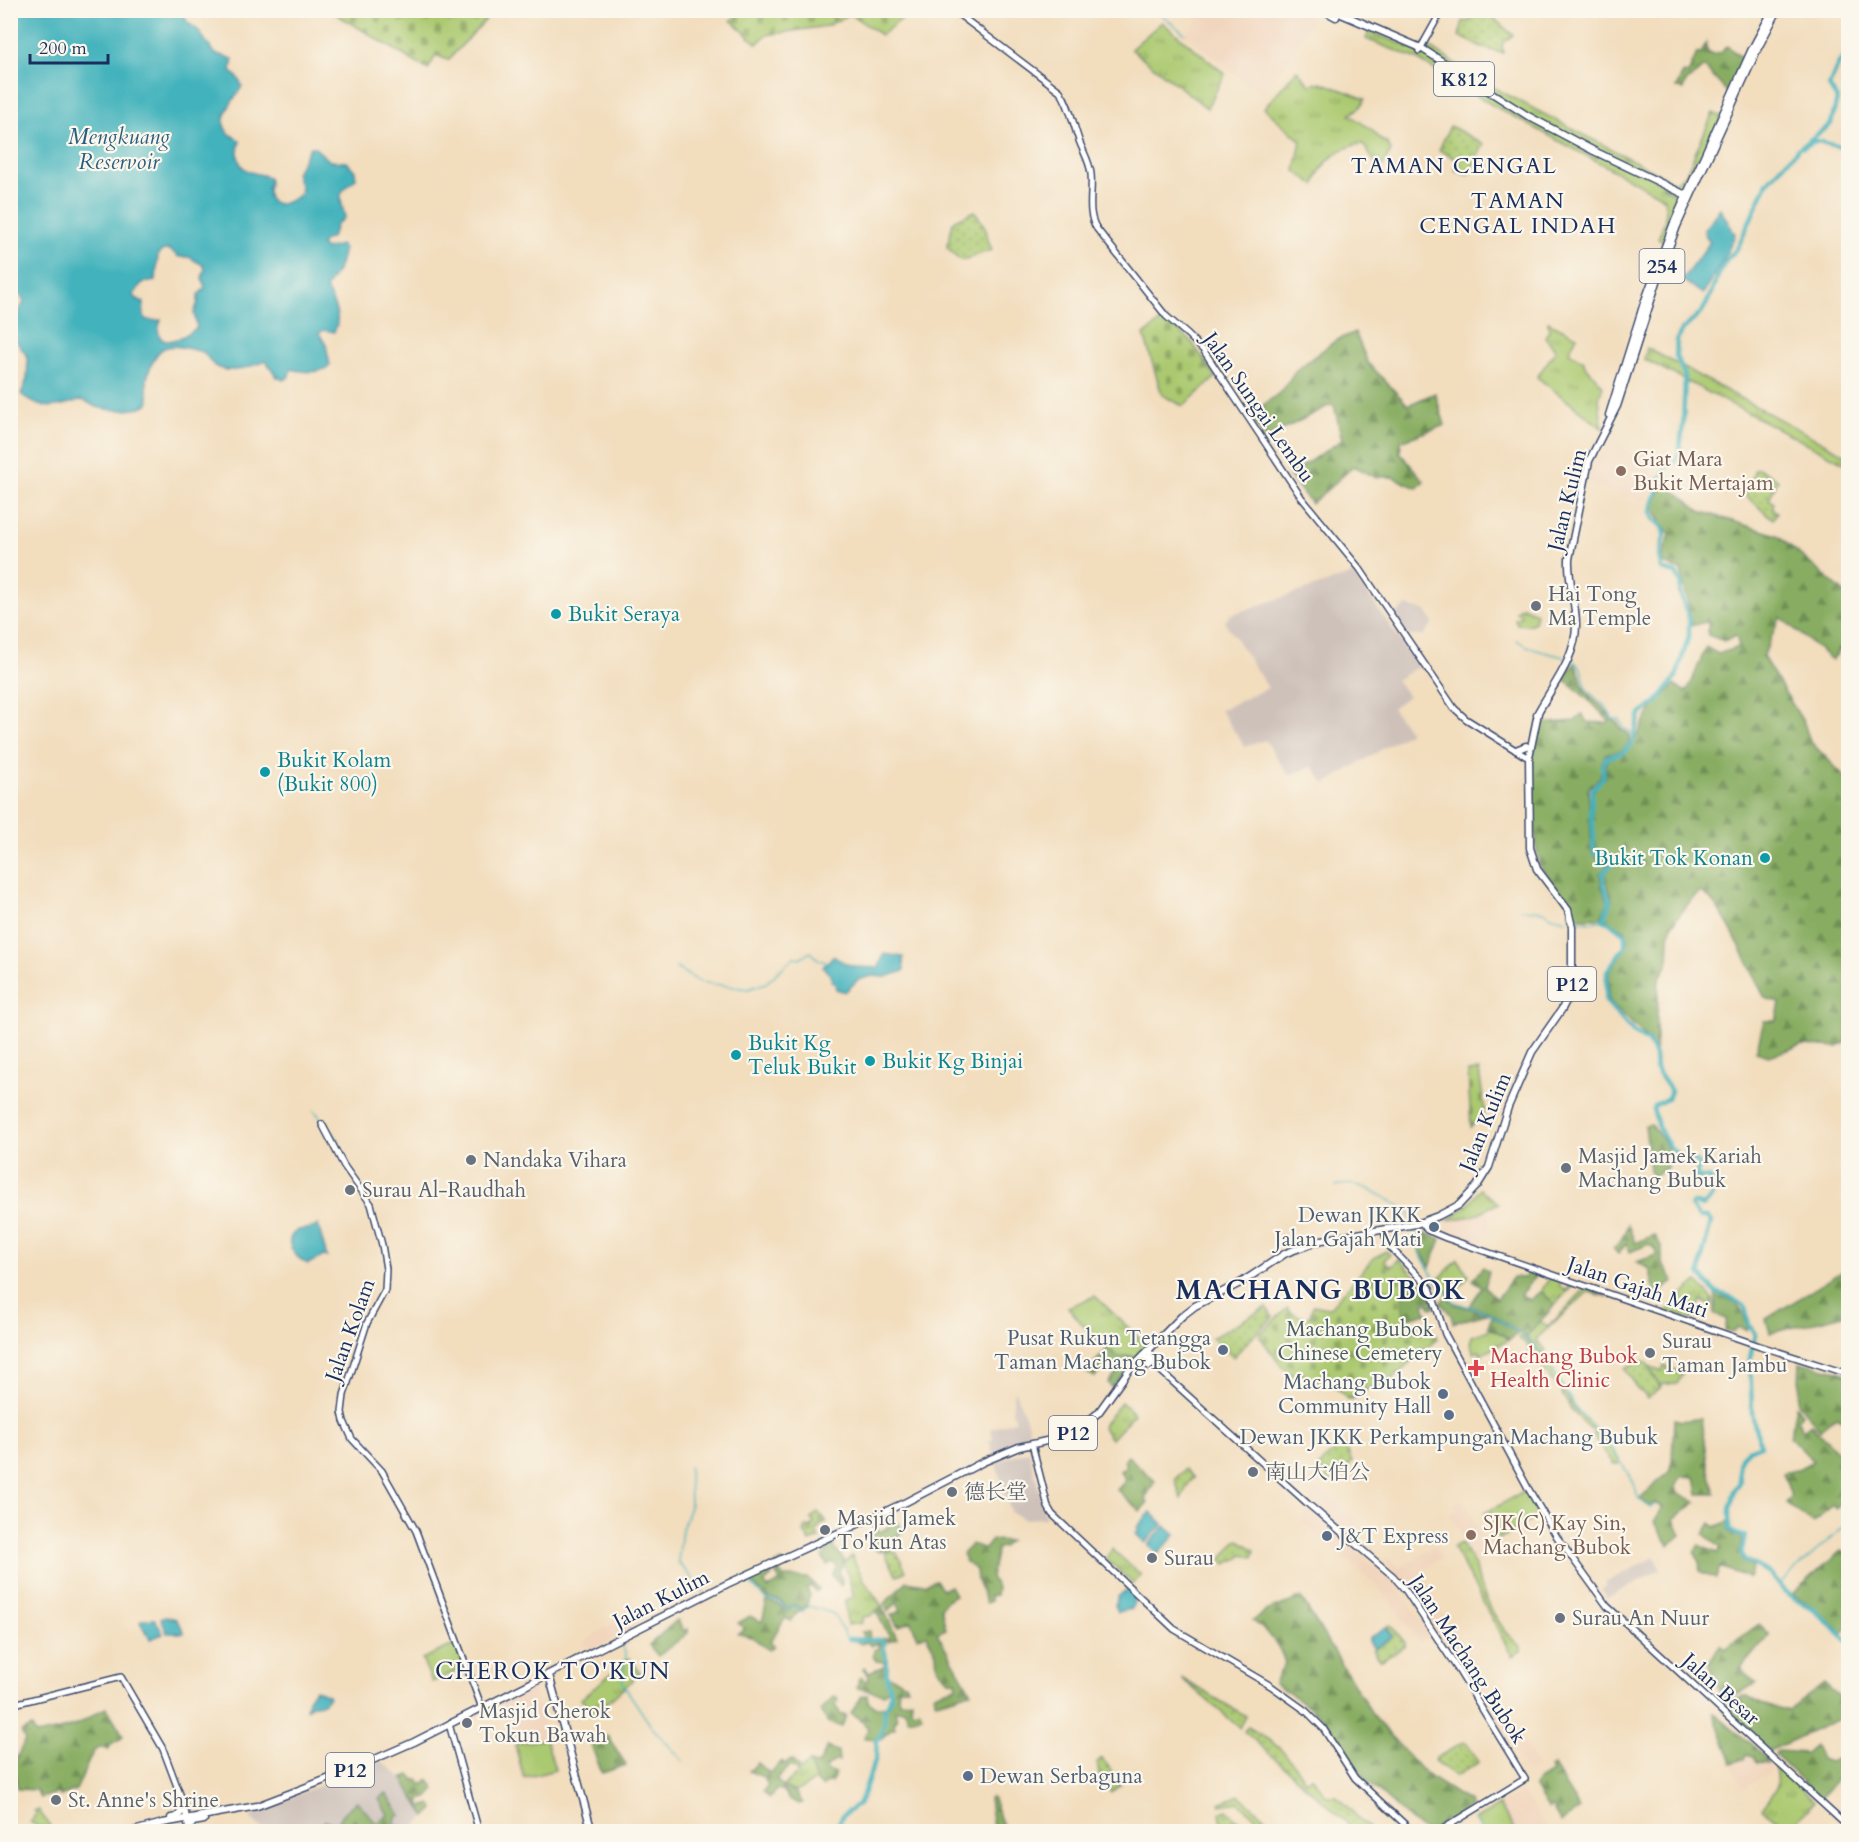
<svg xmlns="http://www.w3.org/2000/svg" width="1859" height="1842" font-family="Cardo,'Noto Serif SC',serif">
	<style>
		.built { fill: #f1d5bd }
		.industrial { fill: #cec1ba }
		.grass { fill: url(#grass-tufts); stroke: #637c67; stroke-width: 1.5 }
		.forest { fill: url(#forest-firs); stroke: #526e60; stroke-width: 1.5 }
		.cemetery { fill: url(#cemetery-stones); stroke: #637c67; stroke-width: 1.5 }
		.park { fill: url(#park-dots); stroke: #637c67; stroke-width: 1.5 }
		.garden { fill: #abc970; stroke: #637c67; stroke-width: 1.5 }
		.water { fill: #43b2bc; stroke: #2f708d; stroke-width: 1.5; fill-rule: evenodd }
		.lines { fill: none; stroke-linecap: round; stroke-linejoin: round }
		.stream { stroke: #43b2bc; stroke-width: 1.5 }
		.river { stroke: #43b2bc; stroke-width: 4.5 }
		.secondary-casing { stroke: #3b496c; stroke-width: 8 }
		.primary-casing { stroke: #3b496c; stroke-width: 9 }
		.secondary { stroke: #fff; stroke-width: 5 }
		.primary { stroke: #fff; stroke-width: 6 }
		.education-dot { fill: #8d6e63; stroke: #fbf7ec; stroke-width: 2 }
		.worship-dot { fill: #6b7280; stroke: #fbf7ec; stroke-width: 2 }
		.culture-dot { fill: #0f9aa8; stroke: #fbf7ec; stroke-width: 2 }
		.service-dot { fill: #5c6f8a; stroke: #fbf7ec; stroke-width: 2 }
		.health-dot { fill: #e0444e; stroke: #fbf7ec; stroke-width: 2 }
		.labels { text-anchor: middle; stroke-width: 4.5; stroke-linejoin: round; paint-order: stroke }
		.shield { fill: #fbf7ec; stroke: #5e6b89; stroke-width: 1.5 }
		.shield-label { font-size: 20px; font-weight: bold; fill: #1b2f5e }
		.street-label { font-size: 21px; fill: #1b2f5e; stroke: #fbf7ec }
		.education-label { font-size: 21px; fill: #785e54; stroke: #fbf7ec; text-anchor: start }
		.worship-label { font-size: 21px; fill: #5b616d; stroke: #fbf7ec; text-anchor: start }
		.culture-label { font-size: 21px; fill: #0d838f; stroke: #fbf7ec; text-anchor: start }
		.service-label { font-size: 21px; fill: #4e5e75; stroke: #fbf7ec; text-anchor: end }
		.park-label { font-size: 21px; fill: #465d63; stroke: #fbf7ec }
		.health-label { font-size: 21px; fill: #be3a42; stroke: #fbf7ec; text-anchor: start }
		.water-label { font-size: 22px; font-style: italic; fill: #295d7f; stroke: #fbf7ec }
		.neighbourhood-label { font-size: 22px; letter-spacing: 1.5px; fill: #1b2f5e; stroke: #fbf7ec }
		.quarter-label { font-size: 24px; letter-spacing: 1.5px; fill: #1b2f5e; stroke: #fbf7ec }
		.district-label { font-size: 27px; font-weight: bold; letter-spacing: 1.5px; fill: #1b2f5e; stroke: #fbf7ec }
	</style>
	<defs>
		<pattern id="grass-tufts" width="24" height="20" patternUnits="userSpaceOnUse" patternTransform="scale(1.5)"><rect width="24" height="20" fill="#abc970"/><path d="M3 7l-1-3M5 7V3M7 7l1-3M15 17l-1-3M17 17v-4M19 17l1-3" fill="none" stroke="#8aa45f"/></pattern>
		<pattern id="forest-firs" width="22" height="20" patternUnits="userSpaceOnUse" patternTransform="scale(1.5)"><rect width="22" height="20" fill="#88ad62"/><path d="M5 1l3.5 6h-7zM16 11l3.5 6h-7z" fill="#6e8d54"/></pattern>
		<pattern id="cemetery-stones" width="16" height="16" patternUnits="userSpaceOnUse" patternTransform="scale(1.5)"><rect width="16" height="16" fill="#abc970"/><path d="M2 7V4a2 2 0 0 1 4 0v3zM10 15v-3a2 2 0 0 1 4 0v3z" fill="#8aa45f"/></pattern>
		<pattern id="park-dots" width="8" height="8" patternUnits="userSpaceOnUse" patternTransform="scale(1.5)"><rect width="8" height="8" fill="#abc970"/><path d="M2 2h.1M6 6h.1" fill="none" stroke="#8aa45f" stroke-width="1.8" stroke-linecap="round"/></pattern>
	</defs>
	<rect width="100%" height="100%" fill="#fbf7ec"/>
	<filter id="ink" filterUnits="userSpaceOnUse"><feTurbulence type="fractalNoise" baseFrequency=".0167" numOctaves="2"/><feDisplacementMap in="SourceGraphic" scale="12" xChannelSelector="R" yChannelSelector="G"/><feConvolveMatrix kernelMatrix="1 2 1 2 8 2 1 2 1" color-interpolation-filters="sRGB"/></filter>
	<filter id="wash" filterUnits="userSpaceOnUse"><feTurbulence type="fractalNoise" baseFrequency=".008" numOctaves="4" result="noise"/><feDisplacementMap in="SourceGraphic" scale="24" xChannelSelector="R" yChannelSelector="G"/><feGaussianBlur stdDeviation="1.35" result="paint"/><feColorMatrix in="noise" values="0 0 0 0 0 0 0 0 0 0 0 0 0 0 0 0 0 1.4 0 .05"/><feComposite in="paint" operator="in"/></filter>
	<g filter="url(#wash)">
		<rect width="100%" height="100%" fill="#f2ddbd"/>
		<path class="built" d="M1205 11H1310L1312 16 1294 52 1261 95 1185 34Z
			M1613 437 1658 477 1646 501 1588 484 1593 465Z
			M1480 1189 1498 1203 1488 1210 1492 1223 1488 1225 1490 1229 1477 1247 1445 1236 1446 1219 1467 1206Z
			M1317 1487 1361 1522 1351 1533 1308 1498Z
			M1462 1500 1493 1555 1477 1564 1448 1514 1457 1509 1454 1504Z
			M1307 1509 1390 1579 1402 1593 1431 1635 1419 1643 1390 1600 1378 1587 1302 1523Z
			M1435 1546 1441 1559 1419 1573 1435 1598 1434 1602 1480 1672 1468 1678 1407 1586 1384 1561 1388 1557 1400 1568Z
			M624 1615 633 1627 590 1651 584 1642Z
			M1483 1677 1538 1767 1529 1773 1526 1771 1472 1683Z
			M533 1686 556 1771 523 1782 500 1702Z
			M1745 1754 1754 1756 1757 1762 1768 1763 1772 1770 1742 1790 1732 1763 1739 1761Z
			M1521 1792 1524 1793 1549 1831H1515L1499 1805Z"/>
		<path class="industrial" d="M1353 574 1419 666 1396 680 1408 696 1392 708 1410 732 1325 784 1312 766 1289 776 1265 740 1245 747 1220 710 1268 688 1225 622 1230 615Z
			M1406 606 1426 611 1433 623 1423 636H1408L1394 615Z
			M1014 1389 1029 1425 1027 1442 993 1454 989 1440 993 1439 991 1429 1015 1421 1012 1412Z
			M1029 1451 1046 1518 1025 1519 1011 1513 995 1461Z
			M1654 1557 1661 1569 1607 1598 1601 1589 1607 1586 1605 1583Z
			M382 1761 402 1778 426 1817 409 1831 395 1824 396 1817 400 1815H388L375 1822 343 1813 336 1824 325 1820 318 1831H264L250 1817 257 1812V1810Z"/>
		<path class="grass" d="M1162 22 1225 74 1207 108 1131 49Z
			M1369 31 1419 51 1498 100 1421 48 1424 43 1483 82 1674 182 1685 176 1713 113 1722 117 1687 188 1682 191 1661 185 1675 194 1680 203 1666 242 1658 239C1663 226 1670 210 1663 197L1485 101 1417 59 1366 39Z
			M1297 70 1310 85 1321 82 1365 99 1362 105 1350 115 1372 130 1381 140 1387 143 1391 151 1380 170 1363 144C1346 145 1329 156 1320 171 1318 175 1317 180 1315 185L1295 171 1301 141 1264 108Z
			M1548 322 1577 336 1569 352 1584 361V364L1603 386 1599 398 1602 428 1537 377 1556 350 1545 337 1549 330Z
			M1647 348 1848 456V465L1644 359Z
			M1523 607 1536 613 1534 623 1528 625 1517 624 1515 619 1520 617 1521 615 1516 612 1519 608Z
			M1458 1259 1469 1276 1452 1296 1438 1280Z
			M1551 1276 1562 1280 1559 1285 1565 1291 1571 1283 1574 1284 1555 1305 1541 1291Z
			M1697 1281 1713 1299 1712 1306 1701 1301 1692 1320 1666 1312Z
			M1586 1288 1609 1297 1588 1292 1536 1339 1546 1350 1543 1353 1526 1337 1540 1321 1548 1327Z
			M1095 1296 1146 1344V1347L1136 1360 1132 1356 1118 1357 1092 1336 1068 1307Z
			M1491 1329 1504 1335 1509 1340 1481 1354 1479 1351 1474 1353 1470 1343 1472 1336Z
			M1521 1335 1543 1355 1576 1410 1593 1426 1591 1429 1573 1412 1562 1394 1563 1392 1560 1387 1556 1386 1528 1348 1529 1346 1519 1338Z
			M1649 1366 1662 1371 1664 1366 1683 1373 1677 1384H1661V1388Z
			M1121 1402 1134 1414 1111 1439 1103 1428 1104 1424Z
			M1595 1428 1606 1440 1621 1463 1613 1465 1593 1434Z
			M1461 1543 1476 1567 1480 1586 1492 1611 1506 1633 1521 1647V1651L1512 1656 1453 1547Z
			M1112 1549 1141 1575 1133 1584 1106 1559Z
			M852 1556 864 1580 882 1606 870 1616 862 1617V1623L847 1625 845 1600 854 1597 845 1565 842 1564Z
			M629 1658 641 1673 593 1715 581 1699Z
			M809 1762 816 1781 795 1792 783 1787Z
			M1775 1765 1815 1801 1791 1828 1762 1809C1776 1789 1781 1790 1775 1765Z
			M1239 1795 1280 1831H1271L1238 1802 1221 1805 1220 1803Z
			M39 1810C42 1818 50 1822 53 1831H46L43 1826 39 1827 30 1822 37 1813 34 1811Z"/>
		<path class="forest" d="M1706 43 1707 51 1713 55 1720 53 1727 46 1743 59 1729 94 1704 67 1685 83 1683 89 1676 88 1683 73 1688 74 1697 53 1701 54Z
			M1355 332 1368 363 1408 405 1435 393 1445 425 1401 441 1400 453 1424 481 1417 488 1392 477H1375L1354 466 1311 504 1289 475 1342 440 1334 405 1328 406 1265 439 1249 416 1283 390 1295 371 1335 341Z
			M1664 482 1700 511 1777 535 1848 596V641L1832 660 1780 617 1763 657 1804 723 1810 741 1848 780V1041L1838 1047 1803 1045 1769 1056 1756 1052 1764 1021H1776L1780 1003 1765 998C1753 976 1722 899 1700 892L1691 900 1672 925 1669 936 1668 964 1659 979 1655 1055 1649 1040 1609 1001V972L1627 945 1626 931 1604 919 1612 901 1605 874 1614 864V857L1597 851C1594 840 1590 798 1595 787 1597 784 1603 780 1606 777L1605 767 1608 759C1639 751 1635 733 1652 709 1658 700 1667 693 1674 685L1686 692 1692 681 1706 647 1718 654 1739 647 1736 635 1724 641 1708 635V622L1692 625 1681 570 1663 564 1662 557 1670 535 1657 516 1653 507Z
			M1574 664C1581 672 1580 682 1585 690 1593 702 1603 703 1611 719L1617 722 1622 730 1630 735 1629 744 1621 751 1605 755 1601 765V776L1588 789 1592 852 1596 857 1610 860V863L1600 873 1601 885 1608 902 1601 918H1571L1569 904 1539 865 1536 846 1531 759 1538 724 1575 721 1582 714 1587 722 1607 723 1609 721 1593 704 1563 678Z
			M1651 1124 1667 1146V1168L1651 1178 1645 1125Z
			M1628 1225 1635 1243 1654 1235 1662 1248V1264L1674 1281 1656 1295 1651 1277V1270L1637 1262 1656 1255V1249L1649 1244 1630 1252 1626 1244 1618 1254 1613 1248 1620 1242Z
			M1425 1233 1441 1239 1430 1267 1420 1251 1421 1244 1419 1237Z
			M1483 1267 1489 1271 1485 1287 1497 1299 1513 1277 1524 1278 1530 1270 1539 1272 1520 1295 1530 1300 1541 1291 1555 1305 1526 1337 1489 1312 1469 1306 1482 1288 1472 1280Z
			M1848 1268V1314L1770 1333 1766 1319Z
			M1421 1282 1427 1285 1435 1307 1431 1308 1428 1302 1424 1304 1427 1313 1405 1319 1402 1292 1416 1287Z
			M1715 1293C1736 1300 1742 1306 1748 1327L1746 1330 1738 1327 1733 1333 1725 1331 1727 1319 1714 1314 1716 1298Z
			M1447 1296 1455 1304 1487 1314 1453 1323 1451 1315 1440 1302Z
			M1492 1316 1519 1333 1509 1340 1504 1335 1488 1327Z
			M1108 1348 1118 1357 1132 1356 1136 1360 1112 1388 1108 1383 1117 1372 1106 1364 1095 1377 1086 1372Z
			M1800 1362 1841 1372 1848 1377V1424L1836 1417 1820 1430 1798 1403Z
			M1796 1406 1802 1414 1797 1420 1803 1430 1811 1424 1848 1463V1496L1836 1509 1832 1505 1813 1523 1786 1503 1791 1496 1783 1473 1796 1470 1813 1461 1790 1437Z
			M1701 1418 1707 1463 1715 1494H1698L1695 1477 1682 1476 1676 1485 1677 1492 1696 1502 1674 1519 1681 1535 1669 1545 1654 1522 1663 1507 1655 1503 1650 1507 1640 1498 1669 1472 1672 1460 1674 1419 1682 1421Z
			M1128 1456 1155 1481 1145 1499 1148 1502 1140 1511 1117 1490 1125 1481 1120 1471 1127 1466 1124 1461Z
			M889 1518 895 1524 898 1522 903 1530 893 1545 889 1548V1550L885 1552 874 1549 869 1538 874 1535 871 1530 874 1524 880 1532 889 1527Z
			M1729 1521 1728 1529 1733 1535 1742 1538 1740 1551 1743 1561 1753 1567 1749 1578 1720 1567 1716 1578 1699 1571 1700 1562 1694 1552 1698 1545 1717 1553 1721 1548 1704 1534 1711 1523 1715 1527Z
			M992 1540 1009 1541 1003 1547 997 1548 991 1577 997 1588 996 1595 989 1596 991 1601 986 1603 977 1580 976 1570 966 1562 962 1554 972 1544 985 1549Z
			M833 1545 845 1561 839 1571 842 1581 841 1586 832 1576 837 1567 833 1562 827 1565 822 1557 828 1550 827 1547Z
			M1841 1551 1848 1555V1627L1843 1633 1813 1607 1792 1594Z
			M782 1561 783 1563 777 1568 783 1577 807 1578 819 1589 816 1592 811 1586 808 1587 807 1589 810 1595 806 1607 802 1609 793 1604 787 1608 780 1601 766 1598 748 1578 768 1569 772 1576 764 1583 768 1589 780 1581 772 1567Z
			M936 1580 942 1590 950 1586 955 1595 948 1599 941 1608 946 1629 937 1633 971 1692 936 1702 933 1694 956 1687V1681L949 1680 937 1667 936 1653 926 1635 918 1637 910 1621 898 1627 891 1615 901 1611 897 1603 888 1611 884 1604 907 1581 925 1584Z
			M1301 1598 1376 1720 1425 1774 1469 1802 1471 1807 1431 1831H1423L1359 1774 1328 1725 1311 1708 1274 1683 1285 1663C1279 1643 1269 1633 1253 1621L1266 1611Z
			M767 1601 777 1604 788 1611 792 1606 802 1611 797 1613 791 1621 785 1618 770 1642 774 1646 769 1650 752 1637 738 1633 745 1629 738 1623 750 1616 762 1622Z
			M882 1606 897 1638 886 1642 885 1647 888 1660V1676L900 1680 902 1683H906L908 1688H899L898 1698 900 1702 912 1700 911 1709 914 1711 919 1709 922 1716 908 1719 905 1710H895L897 1719 894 1723 895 1728H892L881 1739 864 1738 868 1728 858 1717 851 1713 862 1696 868 1695V1702L876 1707 887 1705 891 1690 889 1688 884 1694 857 1688 859 1678 862 1677 864 1681 869 1679 867 1672 863 1669 865 1667 869 1672 884 1666V1662L876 1661 873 1656 874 1650 879 1648 877 1643 871 1646 867 1642 861 1644 854 1640 864 1638 861 1632 869 1631 870 1640 890 1638 876 1612Z
			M677 1620 684 1631 688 1629V1633L658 1656 649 1645Z
			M1759 1624 1769 1635 1741 1668 1756 1683 1722 1704 1717 1680 1708 1663 1721 1645 1725 1649Z
			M1824 1683 1846 1703H1848V1722L1839 1719 1769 1751 1722 1709 1743 1696H1748L1761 1704 1782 1710H1789Z
			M835 1696 839 1701 835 1705 841 1715H846L842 1727 828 1722 820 1711Z
			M107 1708 123 1735 122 1738 109 1745V1749L99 1748 93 1752 76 1790 60 1796 58 1793 40 1798 36 1790 18 1789 13 1766 25 1740 21 1732 32 1727 36 1735C49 1732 65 1730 78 1724 89 1719 95 1711 107 1708Z
			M1713 1712 1767 1759 1768 1763 1757 1762 1754 1756 1746 1754 1744 1759 1732 1763Z
			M608 1736 626 1765 602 1773 591 1745Z
			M1815 1745 1821 1759 1829 1762 1848 1754V1775L1844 1771 1820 1799 1775 1755 1778 1751 1806 1753Z
			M827 1747 838 1751 839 1761H835L826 1768 827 1772 836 1773 831 1783 829 1781 822 1787 816 1781 809 1762 814 1765 819 1764Z
			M792 1760 799 1768 797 1771 790 1766 776 1779 783 1787 795 1792 803 1803 799 1804 789 1799 784 1791 777 1789 770 1798 763 1791 768 1785 763 1777 749 1771 758 1763 770 1773 782 1761 785 1764Z
			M1553 1766 1580 1809 1561 1822 1552 1807 1548 1809 1534 1786 1539 1780 1552 1772 1550 1768Z
			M410 1775 414 1780H418L422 1785 429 1780 435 1790 427 1798 419 1800 421 1807 431 1804 433 1806 434 1809 426 1817 402 1778Z
			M386 1793 401 1815 396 1817 395 1824 408 1831H318L325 1820 336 1824 343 1813 357 1801 375 1822H378L388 1815 379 1799Z
			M992 1797 1004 1828 1003 1829 993 1828 989 1798Z"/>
		<path class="cemetery" d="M745 10H912V11L881 35 850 14 827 26 766 35 757 44 731 20Z
			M331 11V10L494 11 448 60 436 55 428 70Z
			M1164 319 1191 341 1216 377 1183 406 1162 395 1144 335Z
			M1479 1071 1485 1112 1471 1127 1468 1072Z
			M1386 1251 1390 1254 1384 1260 1391 1267 1399 1259 1421 1282 1416 1287 1402 1292 1405 1330 1435 1334 1437 1339 1392 1379 1371 1387 1351 1400 1347 1399 1329 1379 1300 1381 1282 1367 1260 1337V1334L1287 1308C1292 1314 1302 1319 1310 1317L1313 1305 1328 1308 1331 1306 1374 1258Z
			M818 1512 827 1522 821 1524 816 1531 819 1538 810 1542 804 1532 806 1527H811L814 1523 811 1519Z"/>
		<path class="park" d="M1472 10 1485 11 1513 35 1502 44 1503 53 1486 49 1459 36 1463 21 1469 22Z
			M1450 126 1484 144 1469 174 1466 175 1455 170 1460 161 1439 150Z
			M975 211 986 229 988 240 992 250 963 260 959 259 947 247 953 221Z
			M1758 468 1778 480 1769 499 1774 503 1772 509 1777 512 1773 519 1745 495 1755 469Z
			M1266 1307 1273 1317 1233 1357 1212 1338Z
			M1640 1361 1647 1363 1660 1388 1647 1399 1642 1392H1640L1625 1369Z
			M1340 1443 1342 1448 1346 1447 1352 1462 1335 1482 1331 1483 1326 1478 1329 1474 1326 1471 1322 1475 1318 1471V1468Z
			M1185 1469 1194 1478 1189 1483 1181 1499 1175 1479Z
			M1239 1540 1255 1550 1253 1557 1241 1555 1240 1558 1226 1564 1221 1560 1235 1542Z
			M891 1550 892 1553 896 1552 906 1571 897 1576 886 1556V1553Z
			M1389 1625 1392 1626 1405 1643V1646L1383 1660H1380L1373 1650 1393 1637 1387 1627Z
			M1181 1678 1246 1716 1240 1728Z
			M1248 1727C1277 1744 1287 1752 1305 1781L1312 1777 1326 1796H1336L1369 1828 1365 1831H1356L1244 1731Z
			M1464 1742 1467 1743 1479 1762 1456 1776 1435 1761 1436 1758Z
			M1102 1758 1121 1784 1111 1793 1106 1786 1101 1787 1097 1762Z
			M1227 1810 1241 1823 1237 1828 1239 1831H1223L1220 1813Z"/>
		<path class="garden" d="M1480 1189 1498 1203 1473 1216 1447 1220 1467 1206Z
			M1525 1491 1539 1517 1513 1529 1514 1531 1499 1539 1485 1513Z
			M456 1644 466 1667 432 1682 422 1659Z
			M546 1739 555 1770 524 1778 515 1744Z
			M1499 1805 1515 1831H1482L1475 1820Z"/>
		<path class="water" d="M161 10 169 17 184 13 187 22 198 30 214 53 233 59 231 71 239 79 242 86C236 99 212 121 231 135 234 137 237 138 240 141 236 155 237 169 254 173 260 175 263 174 269 178 270 184 266 192 269 198 276 210 294 200 301 193V188L296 173 310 147H314L330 161 347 162 355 171 356 179C337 192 339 196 345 217L336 225 332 237 324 241 321 245 325 249 341 245 344 249 339 268 326 288C332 303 343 316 334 332L324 330 319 333 326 345 330 365C321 374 303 372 291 369L288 378 283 380 277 377 266 361C250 366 231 376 215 366 209 362 208 356 203 352 191 350 175 343 164 348 155 352 147 373 147 382 146 389 149 396 149 402 141 413 106 411 94 406 89 403 87 401 81 400 58 407 42 413 21 394L27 379 28 357 15 340 12 328 16 316 24 302 21 296 10 288 11 11ZM170 250 179 257H189L203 265 205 269 202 278 205 288 198 295V302L194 313 197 328C190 332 163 351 159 334 157 330 160 324 161 320 146 322 142 321 144 303L133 296 142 283 156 281 158 254 164 250Z
			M1720 208 1735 234C1728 256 1714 274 1703 294L1682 280 1710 242 1704 233V230Z
			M884 954 903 957 904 971 886 977 872 976 858 980 845 992 836 989 835 984 831 981 832 977 823 967 833 956C848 966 861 969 879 967Z
			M318 1225 327 1257 324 1256 308 1264C295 1259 280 1239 299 1230 306 1227 312 1231 318 1225Z
			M1151 1512 1163 1524 1145 1543 1135 1533 1139 1530 1137 1527Z
			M1165 1526 1175 1535 1158 1554 1148 1545Z
			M1127 1589 1136 1597 1131 1609 1118 1612 1115 1605 1118 1597Z
			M166 1616 176 1619 184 1631V1633H167L161 1618Z
			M155 1619 163 1634 150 1639 140 1622 142 1620Z
			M1386 1627 1393 1637 1374 1649 1369 1641V1638Z
			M315 1689 328 1695 329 1697 323 1703 314 1704 306 1709 308 1699Z"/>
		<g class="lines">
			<path class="stream" d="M1156 10 1185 34
				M1517 640C1529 650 1550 653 1566 658
				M1574 661 1581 669 1587 690 1605 706 1613 719H1619L1625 729 1634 734
				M1521 909 1544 911 1551 916 1566 920
				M1576 921 1594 922 1603 920
				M676 968 700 982 748 989 766 983 794 957 799 958 811 952 819 960 827 962
				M314 1110 337 1138 347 1160
				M1336 1186C1360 1178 1388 1200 1408 1211L1413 1223
				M1414 1228 1420 1243 1419 1252 1433 1276 1444 1290 1454 1302 1489 1313 1521 1334 1543 1354 1577 1410 1607 1440 1634 1483 1638 1498 1650 1508 1655 1505
				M689 1467 690 1507 682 1529 678 1562 704 1592
				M1779 1584 1848 1523
				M708 1598 746 1579 766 1599 779 1602 787 1610 792 1605 802 1610 809 1606 834 1614 847 1639
				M620 1641 626 1655 622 1680 625 1687 651 1726 683 1761
				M1475 1820 1483 1832"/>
			<path class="river" d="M1848 51 1839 63 1829 86 1837 99 1831 124 1799 148 1767 183 1737 249 1727 259 1720 271 1707 303 1701 313 1681 331 1677 340 1676 356 1685 376 1683 425 1679 454 1674 463 1666 469 1661 477 1651 512 1654 519 1663 528 1665 534 1659 557 1662 569 1676 573 1681 583 1680 593 1689 618V635L1676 677 1656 703 1640 714 1632 744 1622 753 1606 758 1602 768 1604 776 1592 790 1591 814 1594 836 1593 844 1595 853 1608 856 1612 859V864L1603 873 1604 885 1610 902 1603 920 1612 924 1625 934V946L1607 971 1606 1001 1633 1032 1648 1041 1655 1055 1656 1069 1671 1091 1668 1098 1654 1106 1653 1109C1657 1124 1666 1149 1681 1156 1688 1159 1693 1158 1699 1164L1696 1178H1709C1717 1188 1713 1199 1703 1206L1693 1203 1691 1206 1699 1217H1707L1711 1222 1701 1262 1700 1274 1715 1292 1729 1296 1745 1307 1749 1325 1755 1334 1750 1358 1752 1413 1756 1431 1761 1445 1748 1450 1742 1456 1739 1464 1740 1482 1735 1490 1730 1509V1528L1736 1534 1746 1537 1741 1552 1745 1560 1770 1573 1784 1591 1796 1600 1814 1609 1848 1641
				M1804 147C1818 137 1818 142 1833 145 1838 147 1843 146 1848 147
				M849 1639 881 1640 884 1643C882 1649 885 1651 886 1657 887 1664 886 1671 887 1678 889 1691 896 1697 884 1709 886 1722 884 1728 878 1739
				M834 1832 843 1815 858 1805 862 1797 876 1758 877 1741"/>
		</g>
	</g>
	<g filter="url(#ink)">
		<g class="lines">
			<g class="secondary-casing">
				<path id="secondary" d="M953 10 1060 91C1071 107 1073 125 1080 143 1084 153 1090 163 1091 174 1093 192 1086 213 1097 229L1166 316 1188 335 1204 351 1301 497 1360 569 1454 708 1466 719 1525 756 1529 757
					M1846 10 1848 16
					M1419 51 1442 10
					M322 1124 344 1166 371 1204 382 1245 386 1269 385 1290 367 1323 344 1395 342 1412 344 1421 352 1439 382 1471 416 1531 482 1708
					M1422 1223 1427 1230 1446 1238 1760 1346 1848 1374
					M1385 1229V1236L1390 1247 1430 1288 1445 1334 1528 1488 1557 1537 1607 1606 1848 1827
					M1143 1355 1308 1504 1393 1576 1406 1591 1457 1668 1525 1779 1438 1832
					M1032 1444 1048 1507 1052 1514 1174 1629 1271 1686 1306 1711 1323 1728 1355 1778 1413 1832
					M10 1705 121 1677 163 1749 184 1805 189 1831
					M449 1724 479 1832"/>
			</g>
			<g class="primary-casing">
				<path id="primary" d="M1323 10 1336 17
					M1332 10 1421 48 1528 116 1594 151 1690 197
					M1609 415 1644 303 1673 225 1751 51 1773 10
					M1537 714C1552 686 1576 659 1576 625 1576 603 1568 582 1569 559L1589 461 1617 406 1662 266 1677 226 1758 48 1778 10
					M1516 750 1526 746
					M1150 1353 1152 1363
					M1137 1366 1145 1364 1150 1366
					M549 1675 592 1832
					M171 1818 177 1817 182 1811
					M189 1829 193 1822 204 1820
					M130 1832 163 1823 257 1806 343 1773 414 1742 727 1584 906 1502 983 1462 1019 1447 1060 1438 1073 1433 1098 1413 1129 1370 1182 1316 1195 1306 1242 1282 1286 1253 1322 1240 1416 1224 1438 1216 1459 1205 1477 1186 1489 1167 1508 1107 1532 1052 1562 1009 1569 995 1572 981V927L1568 910 1537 869 1530 848 1529 757 1538 713"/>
			</g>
			<use href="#secondary" class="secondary"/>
			<use href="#primary" class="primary"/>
		</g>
	</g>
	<g class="education-dot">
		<circle cx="1621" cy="471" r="6"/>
		<circle cx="1471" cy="1535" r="6"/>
	</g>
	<g class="worship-dot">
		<circle cx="1536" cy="606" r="6"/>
		<circle cx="471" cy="1160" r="6"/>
		<circle cx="1566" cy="1168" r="6"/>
		<circle cx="350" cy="1190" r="6"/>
		<circle cx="1650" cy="1353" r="6"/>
		<circle cx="1253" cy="1472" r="6"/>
		<circle cx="952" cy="1492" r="6"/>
		<circle cx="825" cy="1530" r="6"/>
		<circle cx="1152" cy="1558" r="6"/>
		<circle cx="1560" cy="1618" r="6"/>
		<circle cx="467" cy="1723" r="6"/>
		<circle cx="56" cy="1800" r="6"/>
	</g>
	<g class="culture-dot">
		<circle cx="556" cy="614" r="6"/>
		<circle cx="265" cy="772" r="6"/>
		<circle cx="1765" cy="858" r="6"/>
		<circle cx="736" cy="1055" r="6"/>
		<circle cx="870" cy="1061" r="6"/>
	</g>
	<g class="service-dot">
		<circle cx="1434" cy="1227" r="6"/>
		<circle cx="1223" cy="1350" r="6"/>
		<circle cx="1443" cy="1394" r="6"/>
		<circle cx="1449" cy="1415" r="6"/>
		<circle cx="1327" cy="1536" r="6"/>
		<circle cx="968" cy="1776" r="6"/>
	</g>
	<path class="health-dot" d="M1473 1359h6v6h6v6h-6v6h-6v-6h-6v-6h6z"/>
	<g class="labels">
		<g class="shield">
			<rect x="1434" y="62" width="60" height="34" rx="4.5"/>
			<rect x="1639.5" y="249" width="45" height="34" rx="4.5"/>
			<rect x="1548" y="967" width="48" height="34" rx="4.5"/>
			<rect x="1049" y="1416" width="48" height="34" rx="4.5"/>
			<rect x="326" y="1753" width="48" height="34" rx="4.5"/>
		</g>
		<g class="shield-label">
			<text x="1464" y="86">K812</text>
			<text x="1662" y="273">254</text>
			<text x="1572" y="991">P12</text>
			<text x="1073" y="1440">P12</text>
			<text x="350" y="1777">P12</text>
		</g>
		<g class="street-label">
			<text transform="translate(1259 407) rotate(55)" y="7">Jalan Sungai Lembu</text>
			<text transform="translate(1567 500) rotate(-76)" y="7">Jalan Kulim</text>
			<text transform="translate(1485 1122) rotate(-68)" y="7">Jalan Kulim</text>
			<text transform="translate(1638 1287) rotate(19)" y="7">Jalan Gajah Mati</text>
			<text transform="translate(350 1330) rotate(-70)" y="7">Jalan Kolam</text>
			<text transform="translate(661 1599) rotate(-27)" y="7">Jalan Kulim</text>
			<text transform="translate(1468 1659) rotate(57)" y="7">Jalan Machang Bubok</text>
			<text transform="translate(1721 1689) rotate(42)" y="7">Jalan Besar</text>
		</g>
		<g class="education-label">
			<text x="1633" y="466">Giat Mara<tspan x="1633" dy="24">Bukit Mertajam</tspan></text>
			<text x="1483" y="1530">SJK(C) Kay Sin,<tspan x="1483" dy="24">Machang Bubok</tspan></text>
		</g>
		<g class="worship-label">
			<text x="1548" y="601">Hai Tong<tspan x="1548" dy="24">Ma Temple</tspan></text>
			<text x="1578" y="1163">Masjid Jamek Kariah<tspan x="1578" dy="24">Machang Bubuk</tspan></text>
			<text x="483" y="1167">Nandaka Vihara</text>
			<text x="362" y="1197">Surau Al-Raudhah</text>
			<text x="1662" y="1348">Surau<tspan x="1662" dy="24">Taman Jambu</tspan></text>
			<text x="1265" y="1479">南山大伯公</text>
			<text x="964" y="1499">德长堂</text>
			<text x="837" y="1525">Masjid Jamek<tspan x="837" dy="24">To'kun Atas</tspan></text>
			<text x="1164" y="1565">Surau</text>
			<text x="1572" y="1625">Surau An Nuur</text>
			<text x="479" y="1718">Masjid Cherok<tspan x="479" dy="24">Tokun Bawah</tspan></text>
			<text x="68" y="1807">St. Anne's Shrine</text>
		</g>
		<g class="culture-label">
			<text x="568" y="621">Bukit Seraya</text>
			<text x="277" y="767">Bukit Kolam<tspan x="277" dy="24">(Bukit 800)</tspan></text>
			<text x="1753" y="865" text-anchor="end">Bukit Tok Konan</text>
			<text x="748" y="1050">Bukit Kg<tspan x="748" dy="24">Teluk Bukit</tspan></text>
			<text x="882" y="1068">Bukit Kg Binjai</text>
		</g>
		<g class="service-label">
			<text x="1422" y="1222">Dewan JKKK<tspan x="1422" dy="24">Jalan Gajah Mati</tspan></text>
			<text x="1211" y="1345">Pusat Rukun Tetangga<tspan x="1211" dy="24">Taman Machang Bubok</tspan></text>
			<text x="1431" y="1389">Machang Bubok<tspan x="1431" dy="24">Community Hall</tspan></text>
			<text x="1449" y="1444" text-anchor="middle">Dewan JKKK Perkampungan Machang Bubuk</text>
			<text x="1339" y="1543" text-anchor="start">J&amp;T Express</text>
			<text x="980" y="1783" text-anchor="start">Dewan Serbaguna</text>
		</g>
		<g class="park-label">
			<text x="1360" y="1336">Machang Bubok<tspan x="1360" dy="24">Chinese Cemetery</tspan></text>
		</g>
		<g class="health-label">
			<text x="1490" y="1363">Machang Bubok<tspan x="1490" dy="24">Health Clinic</tspan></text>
		</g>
		<g class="water-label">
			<text x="119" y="144">Mengkuang<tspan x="119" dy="25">Reservoir</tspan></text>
		</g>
		<g class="neighbourhood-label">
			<text x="1454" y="173">TAMAN CENGAL</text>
			<text x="1518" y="208">TAMAN<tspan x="1518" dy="25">CENGAL INDAH</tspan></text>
		</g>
		<g class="quarter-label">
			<text x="553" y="1679">CHEROK TO'KUN</text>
		</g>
		<g class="district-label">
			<text x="1321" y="1299">MACHANG BUBOK</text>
		</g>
	</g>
	<rect width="1859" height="1842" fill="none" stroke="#fbf7ec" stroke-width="36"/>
	<path d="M30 54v9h78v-9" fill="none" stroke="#1b2f5e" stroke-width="3"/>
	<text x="39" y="54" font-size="18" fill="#1b2f5e" stroke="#fbf7ec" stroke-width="4.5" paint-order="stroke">200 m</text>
</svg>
